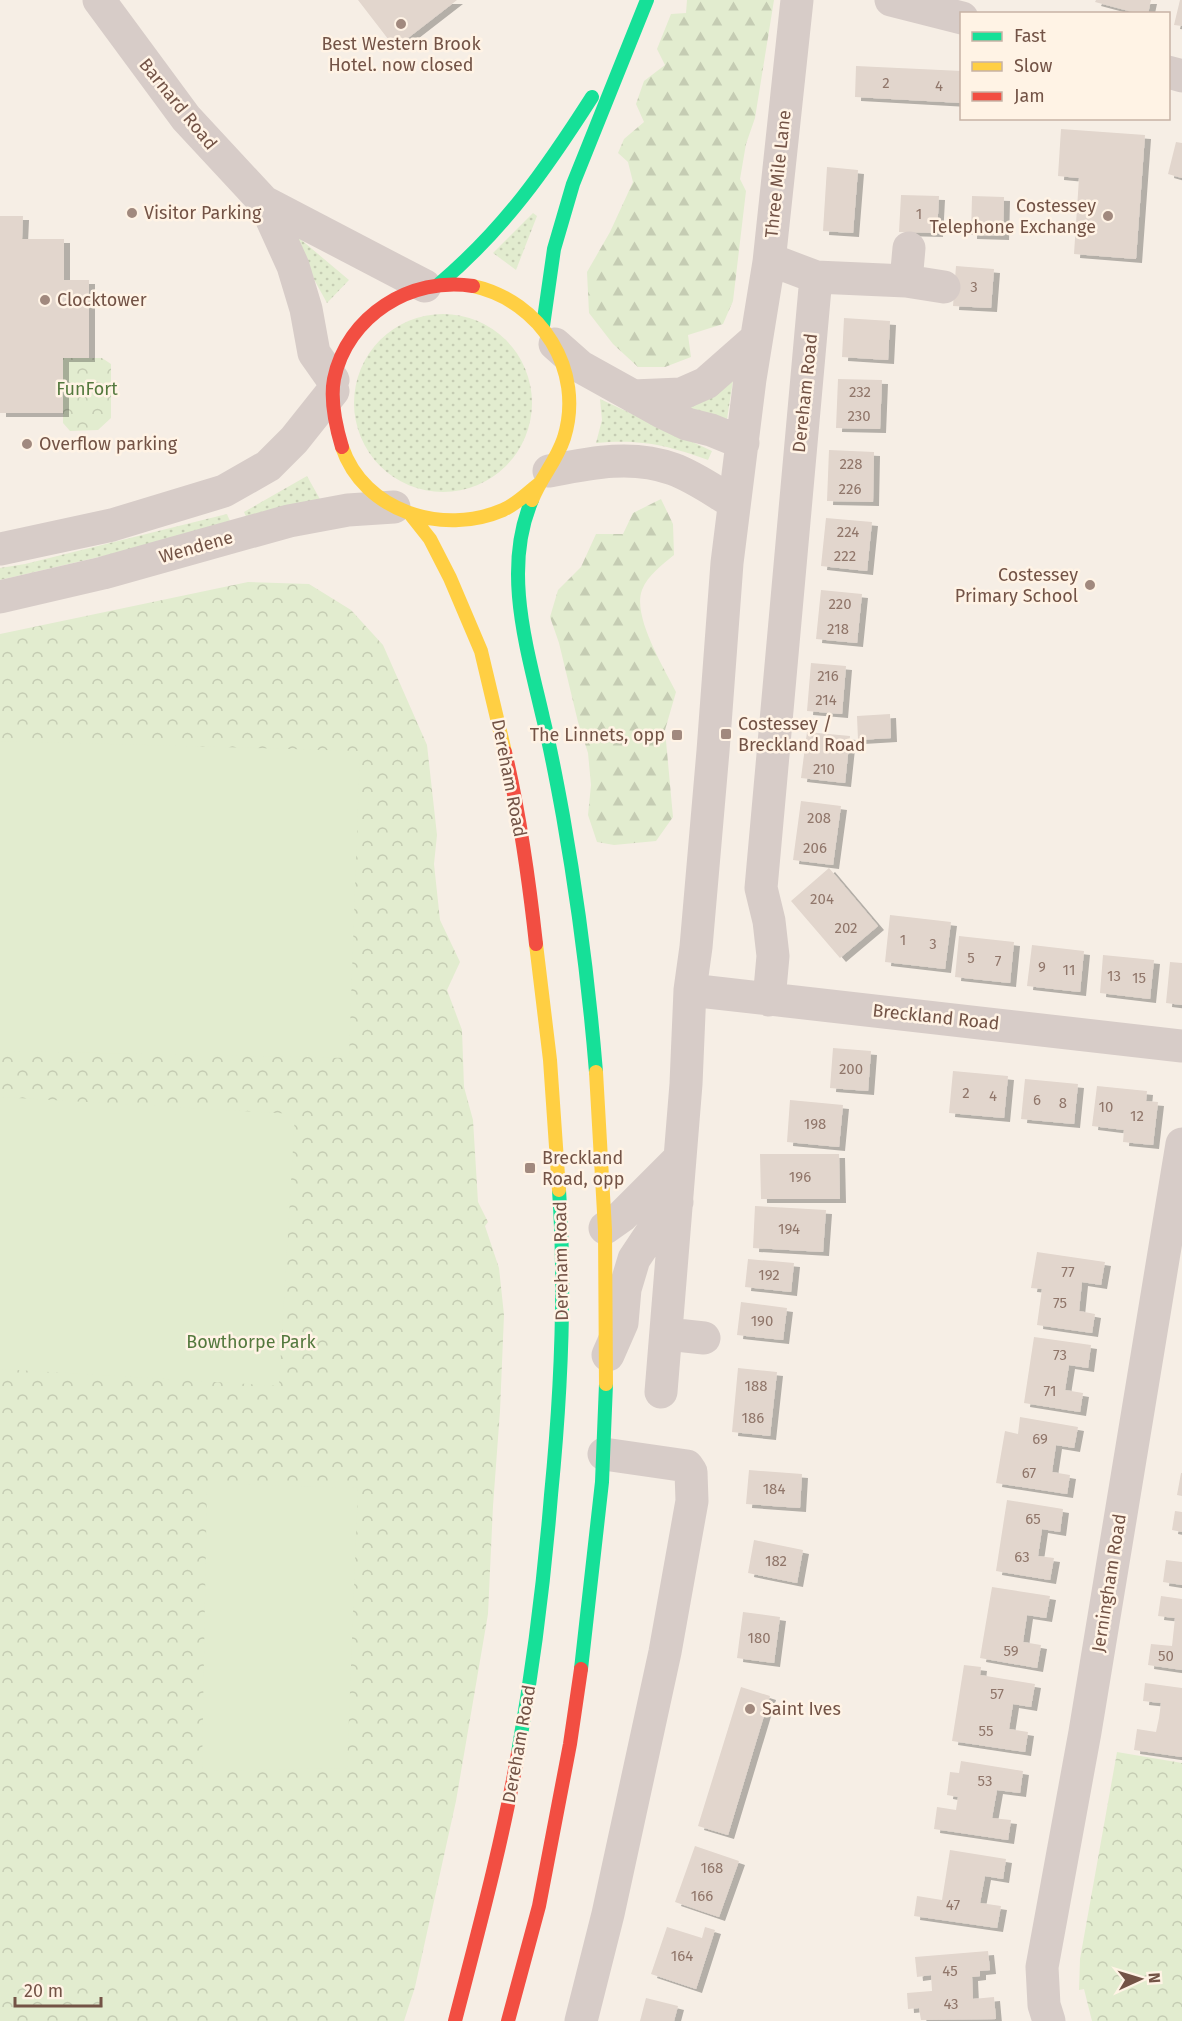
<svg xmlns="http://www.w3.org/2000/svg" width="1182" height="2021" font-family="'Fira Sans',sans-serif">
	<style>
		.grass { fill: url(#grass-dots) }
		.forest { fill: url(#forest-firs) }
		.park { fill: url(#park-crowns) }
		.garden { fill: #e2eccf }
		.building { fill: #e2d6cd; filter: url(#shadow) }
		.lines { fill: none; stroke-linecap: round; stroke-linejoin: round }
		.street { stroke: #d7ccc8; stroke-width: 33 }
		.fast { stroke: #16e098; stroke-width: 14 }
		.slow { stroke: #ffcf43; stroke-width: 14 }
		.jam { stroke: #f24e42; stroke-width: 14 }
		.poi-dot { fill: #a1897e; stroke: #fff3e5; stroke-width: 2 }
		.labels { text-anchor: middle; stroke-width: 5; stroke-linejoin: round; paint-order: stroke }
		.number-label { font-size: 15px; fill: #90766a }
		.poi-label { font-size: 18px; fill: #735346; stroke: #fff3e5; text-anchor: start }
		.street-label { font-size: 18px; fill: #735346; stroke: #fff3e5 }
		.park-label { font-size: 18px; fill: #54793e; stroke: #fff3e5 }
	</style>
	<defs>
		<pattern id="grass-dots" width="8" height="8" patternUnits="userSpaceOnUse" patternTransform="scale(1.5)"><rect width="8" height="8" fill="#e2eccf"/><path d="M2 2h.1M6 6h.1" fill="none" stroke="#c5ccb3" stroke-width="1.8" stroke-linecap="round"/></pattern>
		<pattern id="forest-firs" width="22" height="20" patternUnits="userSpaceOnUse" patternTransform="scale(1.5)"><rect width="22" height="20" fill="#e2eccf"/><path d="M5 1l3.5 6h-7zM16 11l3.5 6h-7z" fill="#c5ccb3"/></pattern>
		<pattern id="park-crowns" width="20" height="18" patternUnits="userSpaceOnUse" patternTransform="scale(1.5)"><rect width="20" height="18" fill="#e2eccf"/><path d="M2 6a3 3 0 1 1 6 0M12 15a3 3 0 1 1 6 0" fill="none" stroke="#c5ccb3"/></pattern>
		<filter id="shadow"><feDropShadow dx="6" dy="4" stdDeviation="0" flood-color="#0004"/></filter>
	</defs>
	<rect width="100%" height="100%" fill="#f6eee5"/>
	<path class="grass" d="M533 213 537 216 516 270 493 253Z
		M299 238 349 280 327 303 294 243Z
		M354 403a89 89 0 1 1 178 0a89 89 0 1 1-178 0Z
		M733 381 727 419 683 406Z
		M600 399 712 451 708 460C666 445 641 439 596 443L602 420Z
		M307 476 321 501 248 521 244 512Z
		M227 514 232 526 0 580V568L25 564Z"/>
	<path class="forest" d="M687 0H774L755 118 746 144 740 179 746 191 733 301 723 324 688 335 691 357 665 367H638L613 344 589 313 587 272 610 232 633 182 628 162 618 153 624 139 644 122 636 104 644 81 665 65 657 49 671 14 686 13Z
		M661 499 673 524 674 555C662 565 648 575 642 590 632 616 664 668 676 692L665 730 673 817 656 841 614 845 597 842 588 815 591 785 588 753 578 722 559 643 550 617 558 590 581 567 596 534H623L633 513Z"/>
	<path class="park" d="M63 358H102L111 364V418L98 430 70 431 63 423Z
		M248 582 309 584 351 610 383 645 427 745 437 835 434 864 440 920 460 962 447 990 462 1030 464 1087 473 1120 478 1202 488 1222 485 1226 499 1268 504 1315 500 1411 493 1506 488 1614 456 1801 415 1987 404 2021H0V634Z
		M1117 1752 1182 1763V2021H1092L1084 1989 1079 1990 1080 1959Z"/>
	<path class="garden" d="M0 741 360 751 349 1058 0 1051Z
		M0 1097 295 1114 279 1386 0 1369Z
		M207 1483 358 1488 347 1768 202 1771Z"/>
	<path class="building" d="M358 0H457L395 48Z
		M1096 0H1151L1148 14H1140L1095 2Z
		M1180 0H1182V26L1174 25Z
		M856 66 962 71V103L855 97Z
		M1061 129 1145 135 1136 259 1074 254 1079 178 1058 176Z
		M1176 142 1182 143V178L1168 174Z
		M827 167 858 170 853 233 823 231Z
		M901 195 939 196 937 233 899 232Z
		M972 196 1004 197 1003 236 971 235Z
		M0 216H23L22 239H64V280H89V358H63V413H0Z
		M956 266 994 269 991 308 953 306Z
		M844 318 890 321 888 360 842 357Z
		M838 379 882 380 880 429 836 428Z
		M829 450 874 452 873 502 827 501Z
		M826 518 872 522 867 571 821 566Z
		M821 590 862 594 857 643 816 639Z
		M811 663 846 666 842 714 807 711Z
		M890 714 891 738 858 740 857 716Z
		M807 732 850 736 845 783 801 778Z
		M801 801 841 806 833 865 793 860Z
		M829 868 878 926 840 958 791 901Z
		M890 915 951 922 945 969 885 962Z
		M959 936 1014 942 1010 983 955 977Z
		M1032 945 1084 951 1080 992 1027 986Z
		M1103 955 1154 960 1150 999 1100 993Z
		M1170 962 1182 963V1005L1166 1003Z
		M833 1048 871 1051 868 1091 830 1088Z
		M953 1071 1008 1076 1004 1118 949 1113Z
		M1025 1079 1078 1084 1074 1124 1021 1119Z
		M1097 1086 1147 1091 1146 1101 1158 1102 1153 1145 1123 1142 1124 1130 1092 1126Z
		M790 1100 843 1105 839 1147 787 1142Z
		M760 1154H839L840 1199H761Z
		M755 1206 826 1210 823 1252 753 1248Z
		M1037 1252 1105 1262 1101 1285 1082 1282 1079 1311 1095 1314 1092 1333 1037 1325 1042 1289 1031 1288Z
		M748 1259 794 1263 791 1292 745 1287Z
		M741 1302 787 1308 783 1340 737 1335Z
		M1034 1337 1091 1345 1088 1368 1069 1365 1065 1390 1083 1393 1080 1412 1024 1403Z
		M738 1368 777 1372 770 1436 732 1432Z
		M1020 1417 1078 1427 1074 1448 1056 1445 1052 1472 1070 1475 1067 1494 996 1483 1005 1431 1018 1434Z
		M749 1470 802 1474 800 1508 746 1504Z
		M1181 1473H1182V1496L1177 1495Z
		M1007 1500 1063 1509 1060 1532 1042 1529 1038 1556 1054 1558 1050 1580 996 1571Z
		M1175 1511 1182 1512V1532L1172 1530Z
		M754 1540 803 1550 797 1583 748 1573Z
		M1166 1560 1182 1562V1585L1163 1582Z
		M992 1587 1050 1596 1046 1618 1027 1615 1023 1642 1041 1645 1037 1668 980 1658Z
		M1161 1596 1182 1599V1670L1148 1665 1151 1644 1172 1646 1175 1618 1158 1616Z
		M743 1612 780 1617 774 1663 737 1658Z
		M964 1665 981 1667 980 1675 1035 1684 1031 1707 1013 1704 1009 1729 1028 1732 1025 1752 952 1741Z
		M1145 1683 1182 1688V1757L1134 1750 1137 1729 1156 1732 1159 1718 1161 1703 1143 1701Z
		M741 1687 770 1696 728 1835 698 1826Z
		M961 1761 1023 1771 1020 1793 997 1790 992 1818 1011 1820 1008 1840 934 1829 937 1807 956 1810 958 1797 947 1795 950 1772 959 1773Z
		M695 1846 739 1861 719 1917 675 1902Z
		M950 1850 1006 1859 1003 1879 985 1876 980 1903 1001 1906 997 1928 914 1916 917 1896 942 1900Z
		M667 1927 702 1938 705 1927 715 1930 696 1989 651 1974Z
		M988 1951 990 1970 980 1971V1976L972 1977 973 1999 994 1997 996 2019 921 2020 919 2008 908 2009 907 1993 932 1991 931 1975 917 1977 915 1957Z
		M646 1998 678 2006 674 2021H640Z"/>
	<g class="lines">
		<path class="street" d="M99 0 186 118 264 202 293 266 306 309 314 353 333 380
			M891 0 962 18
			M1168 72 1182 76
			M264 202 425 286
			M769 262 779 263 816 277 906 281 944 287
			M906 281 909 248
			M555 344 581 367 662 412 687 424 711 430 743 443
			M633 396 681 394 706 383 756 339
			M549 471C590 463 632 454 673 469 695 477 714 491 734 503
			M0 549 112 525 224 491 268 466 294 440 333 391
			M0 597 103 573 289 521 348 510 394 507
			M690 990C854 1008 1018 1026 1182 1046
			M769 1000 773 956 769 921 761 888 815 288
			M605 1228 622 1216 680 1158
			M667 1334 704 1338
			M608 1355 622 1323 625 1289 634 1259 654 1229 677 1202
			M661 1392 686 1084 690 990 696 947 713 751 727 563 750 379 769 262 797 0
			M581 2021 608 1914 665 1652 692 1501 691 1472 687 1466 604 1454
			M1049 2021 1044 2005 1042 1967 1085 1732 1182 1144"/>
		<path class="fast" d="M439 284C505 228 546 169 592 97
			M543 326 554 249 573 184 647 0
			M532 500C502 569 527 648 543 718 551 750 557 783 563 816 578 901 589 986 596 1072
			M581 1669 602 1482 606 1384
			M518 1753C533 1668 544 1582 551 1495 561 1394 566 1291 559 1190"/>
		<path class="slow" d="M473 286C541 301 585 370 564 438 556 462 541 477 532 500
			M342 447C364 512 443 536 503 510 517 504 528 492 540 483
			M411 515 430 539 450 578 481 651 505 752
			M536 944 550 1060 559 1190
			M596 1072 605 1230 606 1384"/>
		<path class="jam" d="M342 447C336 427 330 400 334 379 347 316 411 276 473 286
			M505 752C520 815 529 880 536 944
			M455 2021C478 1932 502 1844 518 1753
			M508 2021 539 1906 570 1744 581 1669"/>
	</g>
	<g class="poi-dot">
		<circle cx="401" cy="24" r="6"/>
		<circle cx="132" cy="213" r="6"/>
		<circle cx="1108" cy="216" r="6"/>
		<circle cx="45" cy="300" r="6"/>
		<circle cx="27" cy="444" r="6"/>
		<circle cx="1090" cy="585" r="6"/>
		<rect x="720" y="728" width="12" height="12" rx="3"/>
		<rect x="671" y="729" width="12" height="12" rx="3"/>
		<rect x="524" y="1162" width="12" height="12" rx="3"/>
		<circle cx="750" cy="1709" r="6"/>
	</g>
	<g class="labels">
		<g class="number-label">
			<text x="886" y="88">2</text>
			<text x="939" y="91">4</text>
			<text x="919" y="219">1</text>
			<text x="974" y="292">3</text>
			<text x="860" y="397">232</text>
			<text x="859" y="421">230</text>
			<text x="851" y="469">228</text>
			<text x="850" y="494">226</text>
			<text x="848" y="537">224</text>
			<text x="845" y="561">222</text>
			<text x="840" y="609">220</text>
			<text x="838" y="634">218</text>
			<text x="828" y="681">216</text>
			<text x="826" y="705">214</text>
			<text x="824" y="774">210</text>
			<text x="819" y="823">208</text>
			<text x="815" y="853">206</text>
			<text x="822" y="904">204</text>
			<text x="846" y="933">202</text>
			<text x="903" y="945">1</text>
			<text x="933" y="949">3</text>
			<text x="971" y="963">5</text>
			<text x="998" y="966">7</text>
			<text x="1042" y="972">9</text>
			<text x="1069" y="975">11</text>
			<text x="1114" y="981">13</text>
			<text x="1139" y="983">15</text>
			<text x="851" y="1074">200</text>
			<text x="966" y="1098">2</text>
			<text x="993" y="1101">4</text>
			<text x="1037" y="1105">6</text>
			<text x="1063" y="1108">8</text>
			<text x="1106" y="1112">10</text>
			<text x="1137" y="1121">12</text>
			<text x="815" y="1129">198</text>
			<text x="800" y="1182">196</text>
			<text x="789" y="1234">194</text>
			<text x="1068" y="1277">77</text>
			<text x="769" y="1280">192</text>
			<text x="1060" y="1308">75</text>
			<text x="762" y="1326">190</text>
			<text x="1060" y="1360">73</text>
			<text x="756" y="1391">188</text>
			<text x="1050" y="1396">71</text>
			<text x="753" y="1423">186</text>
			<text x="1040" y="1444">69</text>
			<text x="1029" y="1478">67</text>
			<text x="774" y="1494">184</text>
			<text x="1033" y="1524">65</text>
			<text x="1022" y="1562">63</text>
			<text x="776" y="1566">182</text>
			<text x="759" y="1643">180</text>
			<text x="1011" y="1656">59</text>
			<text x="1166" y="1661">50</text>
			<text x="997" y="1699">57</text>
			<text x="986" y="1736">55</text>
			<text x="985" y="1786">53</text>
			<text x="712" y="1873">168</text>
			<text x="702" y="1901">166</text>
			<text x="953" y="1910">47</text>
			<text x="682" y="1961">164</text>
			<text x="950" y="1976">45</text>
			<text x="951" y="2009">43</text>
		</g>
		<g class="poi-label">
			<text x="401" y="50" text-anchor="middle">Best Western Brook<tspan x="401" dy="21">Hotel. now closed</tspan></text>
			<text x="1096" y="212" text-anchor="end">Costessey<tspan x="1096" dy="21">Telephone Exchange</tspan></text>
			<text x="144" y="219">Visitor Parking</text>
			<text x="57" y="306">Clocktower</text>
			<text x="39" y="450">Overflow parking</text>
			<text x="1078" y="581" text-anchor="end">Costessey<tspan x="1078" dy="21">Primary School</tspan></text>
			<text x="738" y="730">Costessey /<tspan x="738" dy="21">Breckland Road</tspan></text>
			<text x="665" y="741" text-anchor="end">The Linnets, opp</text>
			<text x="542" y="1164">Breckland<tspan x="542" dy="21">Road, opp</tspan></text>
			<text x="762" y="1715">Saint Ives</text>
		</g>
		<g class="street-label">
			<text transform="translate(178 104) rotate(51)" y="6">Barnard Road</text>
			<text transform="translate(778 174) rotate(-84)" y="6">Three Mile Lane</text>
			<text transform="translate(805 393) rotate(-84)" y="6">Dereham Road</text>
			<text transform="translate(196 547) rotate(-16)" y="6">Wendene</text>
			<text transform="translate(509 778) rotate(79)" y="6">Dereham Road</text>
			<text transform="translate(936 1017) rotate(6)" y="6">Breckland Road</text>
			<text transform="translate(561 1261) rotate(-91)" y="6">Dereham Road</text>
			<text transform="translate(1109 1583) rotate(-81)" y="6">Jerningham Road</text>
			<text transform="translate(519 1744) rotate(-80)" y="6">Dereham Road</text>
		</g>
		<g class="park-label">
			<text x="87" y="395">FunFort</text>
			<text x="251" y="1348">Bowthorpe Park</text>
		</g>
	</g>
	<rect x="960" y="12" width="210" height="108" fill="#fff3e5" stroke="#c7b3a5" stroke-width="1.5"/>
	<rect x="972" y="32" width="30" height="9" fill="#16e098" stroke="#c7b3a5" stroke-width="1.5"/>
	<text x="1014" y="42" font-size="18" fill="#735346">Fast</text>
	<rect x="972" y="62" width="30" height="9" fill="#ffcf43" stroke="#c7b3a5" stroke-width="1.5"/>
	<text x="1014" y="72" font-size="18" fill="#735346">Slow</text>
	<rect x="972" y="92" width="30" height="9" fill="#f24e42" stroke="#c7b3a5" stroke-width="1.5"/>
	<text x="1014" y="102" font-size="18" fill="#735346">Jam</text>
	<g transform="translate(1140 1979) rotate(86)" stroke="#fff3e5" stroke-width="4.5" paint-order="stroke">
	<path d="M0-4.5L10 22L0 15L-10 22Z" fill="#735346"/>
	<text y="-9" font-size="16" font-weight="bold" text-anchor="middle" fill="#735346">N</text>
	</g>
	<path d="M15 1997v9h86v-9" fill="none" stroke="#735346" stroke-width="3"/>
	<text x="24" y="1997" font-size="18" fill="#735346" stroke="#fff3e5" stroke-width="4.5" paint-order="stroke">20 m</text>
</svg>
